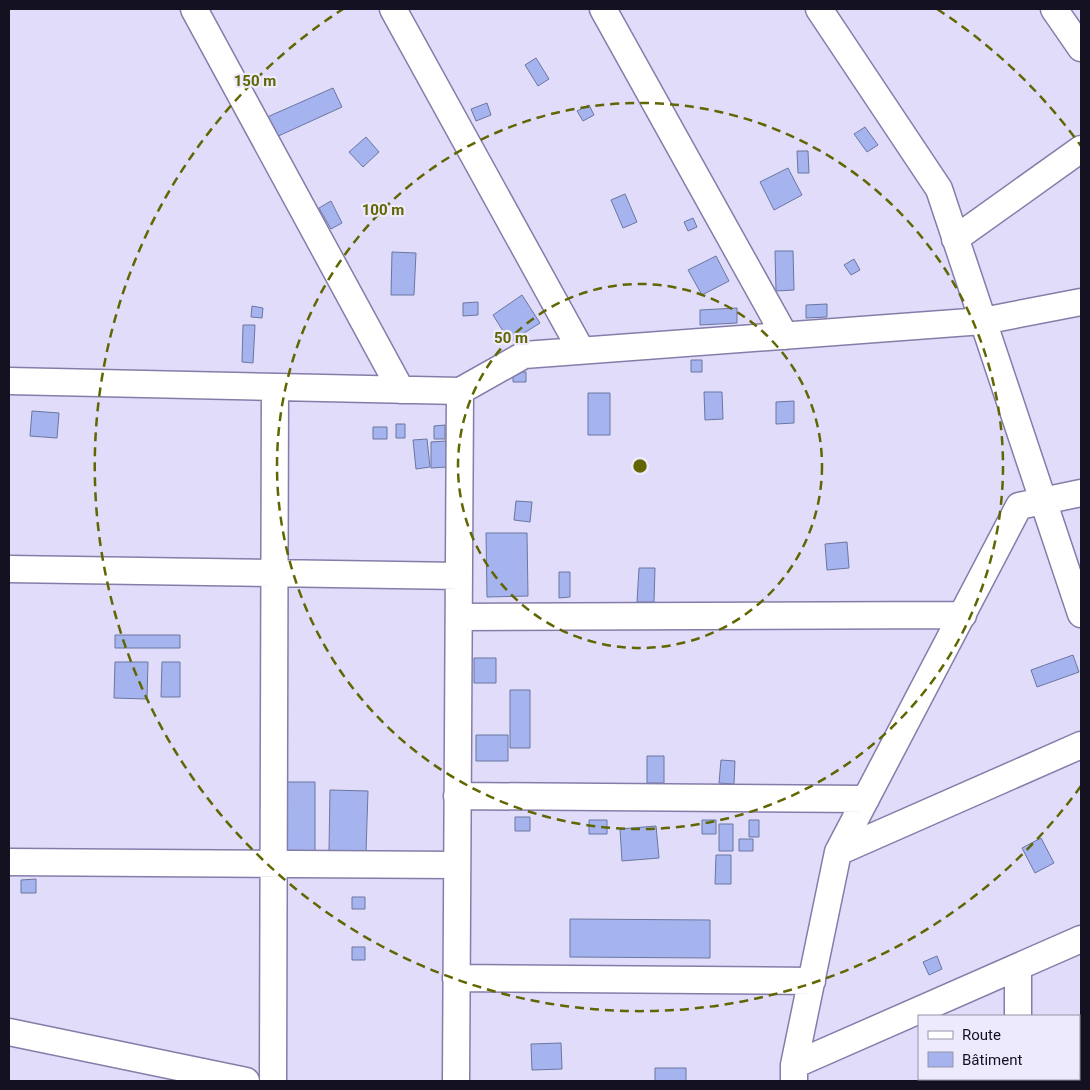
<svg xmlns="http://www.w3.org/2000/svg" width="1090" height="1090" font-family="Roboto,sans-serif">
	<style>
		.building { fill: #a5b4ef; stroke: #6b76a0 }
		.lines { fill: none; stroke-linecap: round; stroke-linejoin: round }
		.minor-casing { stroke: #857da9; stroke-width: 29 }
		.minor { stroke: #fff; stroke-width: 26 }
		.ring { fill: none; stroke: #616502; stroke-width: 2.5; stroke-dasharray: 9 6 }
		.centre { fill: #616502; stroke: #edeafe; stroke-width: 2.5 }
		.ring-label { font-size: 15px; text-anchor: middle; font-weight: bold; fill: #616502; stroke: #edeafe; stroke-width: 4.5; stroke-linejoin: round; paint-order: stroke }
	</style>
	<rect width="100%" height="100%" fill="#e0dcf9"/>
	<path class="building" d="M536 58 549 79 538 86 525 65Z
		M333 88 342 107 274 138 265 118Z
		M487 103 491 115 476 121 471 109Z
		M589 105 594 115 583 121 577 111Z
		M865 127 878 145 867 152 854 134Z
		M366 137 379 152 363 167 349 152Z
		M797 151H808L809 173H798Z
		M788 168 802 195 774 210 760 182Z
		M625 194 637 222 623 228 611 200Z
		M331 201 342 223 331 229 319 208Z
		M693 218 697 227 688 231 684 222Z
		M775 251H793L794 290 776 291Z
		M392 252 416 253 414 295H391Z
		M716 256 729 281 702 295 688 270Z
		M854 259 860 270 851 275 844 265Z
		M522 295 540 323 510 342 493 315Z
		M478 302V315L463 316V303Z
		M827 304V317L806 318V305Z
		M252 306 263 308 262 318 251 317Z
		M737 308V323L700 325V310Z
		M243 325H255L253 363 242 362Z
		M691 360H702V372H691Z
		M513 372H526V382H513Z
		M704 392H722L723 419 705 420Z
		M588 393H610V435H588Z
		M794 401V423L776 424V402Z
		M32 411 59 413 57 438 30 436Z
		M396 424H405V438H396Z
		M445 425V439H434V426Z
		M373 427H387V439H373Z
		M427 439 430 467 416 469 413 440Z
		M446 441 447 467 431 468V442Z
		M516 501 532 502 530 522 514 520Z
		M486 533H527L528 596 487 597Z
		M847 542 849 568 827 570 825 544Z
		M639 568H655L654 602H637Z
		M559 572H570V597L559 598Z
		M115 635H180V648H115Z
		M1073 655 1079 672 1037 687 1031 670Z
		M474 658H496V683H474Z
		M115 662H148L147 699 114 698Z
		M162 662H180V697H161Z
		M510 690H530V748H510Z
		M476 735H508V761H476Z
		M647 756H664V783H647Z
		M721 760 735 761 734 784 719 783Z
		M287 782H315V858H287Z
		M330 790 368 791 366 852 329 851Z
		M515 817H530V831H515Z
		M589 820H607V834H589Z
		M702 820H716V834H702Z
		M749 820H759V837H749Z
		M719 824H733V851H719Z
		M656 826 659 858 622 861 620 829Z
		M1041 838 1054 863 1035 873 1022 848Z
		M739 839H753V851H739Z
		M716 855H731V884H715Z
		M36 879V893H21V880Z
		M352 897H365V909H352Z
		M570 919 710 920V958L570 957Z
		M352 947H365V960H352Z
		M937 956 942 969 929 975 923 962Z
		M561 1043 562 1069 532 1070 531 1044Z
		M655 1068H686V1081H655Z"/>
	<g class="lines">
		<g class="minor-casing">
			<path id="minor" d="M194 9 401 390
				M393 9 581 350
				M603 9 785 336
				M819 9 939 189 1081 614
				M1054 9 1081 48
				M955 239 1081 149
				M9 381 460 391 524 355 983 321 1081 302
				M9 569 459 576
				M459 617 963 615
				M457 796 866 799
				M838 852 1081 745
				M9 862 457 865
				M1018 967V1016
				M456 978 812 981
				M9 1032 246 1081
				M794 1065 1081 939
				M1018 1079V1081
				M273 1081 275 387
				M456 1081 460 391
				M794 1081V1065L838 852 1019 506 1081 493"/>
		</g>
		<use href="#minor" class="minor"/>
	</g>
	<g class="ring">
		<circle cx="640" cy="466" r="182"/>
		<circle cx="640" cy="466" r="363"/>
		<path d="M1081 786A545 545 0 1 1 343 9M937 9A545 545 0 0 1 1081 146"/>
	</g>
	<circle cx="640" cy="466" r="8" class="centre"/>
	<g class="ring-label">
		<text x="255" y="86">150 m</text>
		<text x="383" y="215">100 m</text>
		<text x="511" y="343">50 m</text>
	</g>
	<rect width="1090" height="1090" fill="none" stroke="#141121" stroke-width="20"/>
	<rect x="918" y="1015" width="162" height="65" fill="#edeafe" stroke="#9693a6"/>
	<rect x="928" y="1031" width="25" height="8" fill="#ffffff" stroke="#9693a6"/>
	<text x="962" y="1040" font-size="15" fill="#141121">Route</text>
	<rect x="928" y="1052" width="25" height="15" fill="#a5b4ef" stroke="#9693a6"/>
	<text x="962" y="1065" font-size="15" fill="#141121">Bâtiment</text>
</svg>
